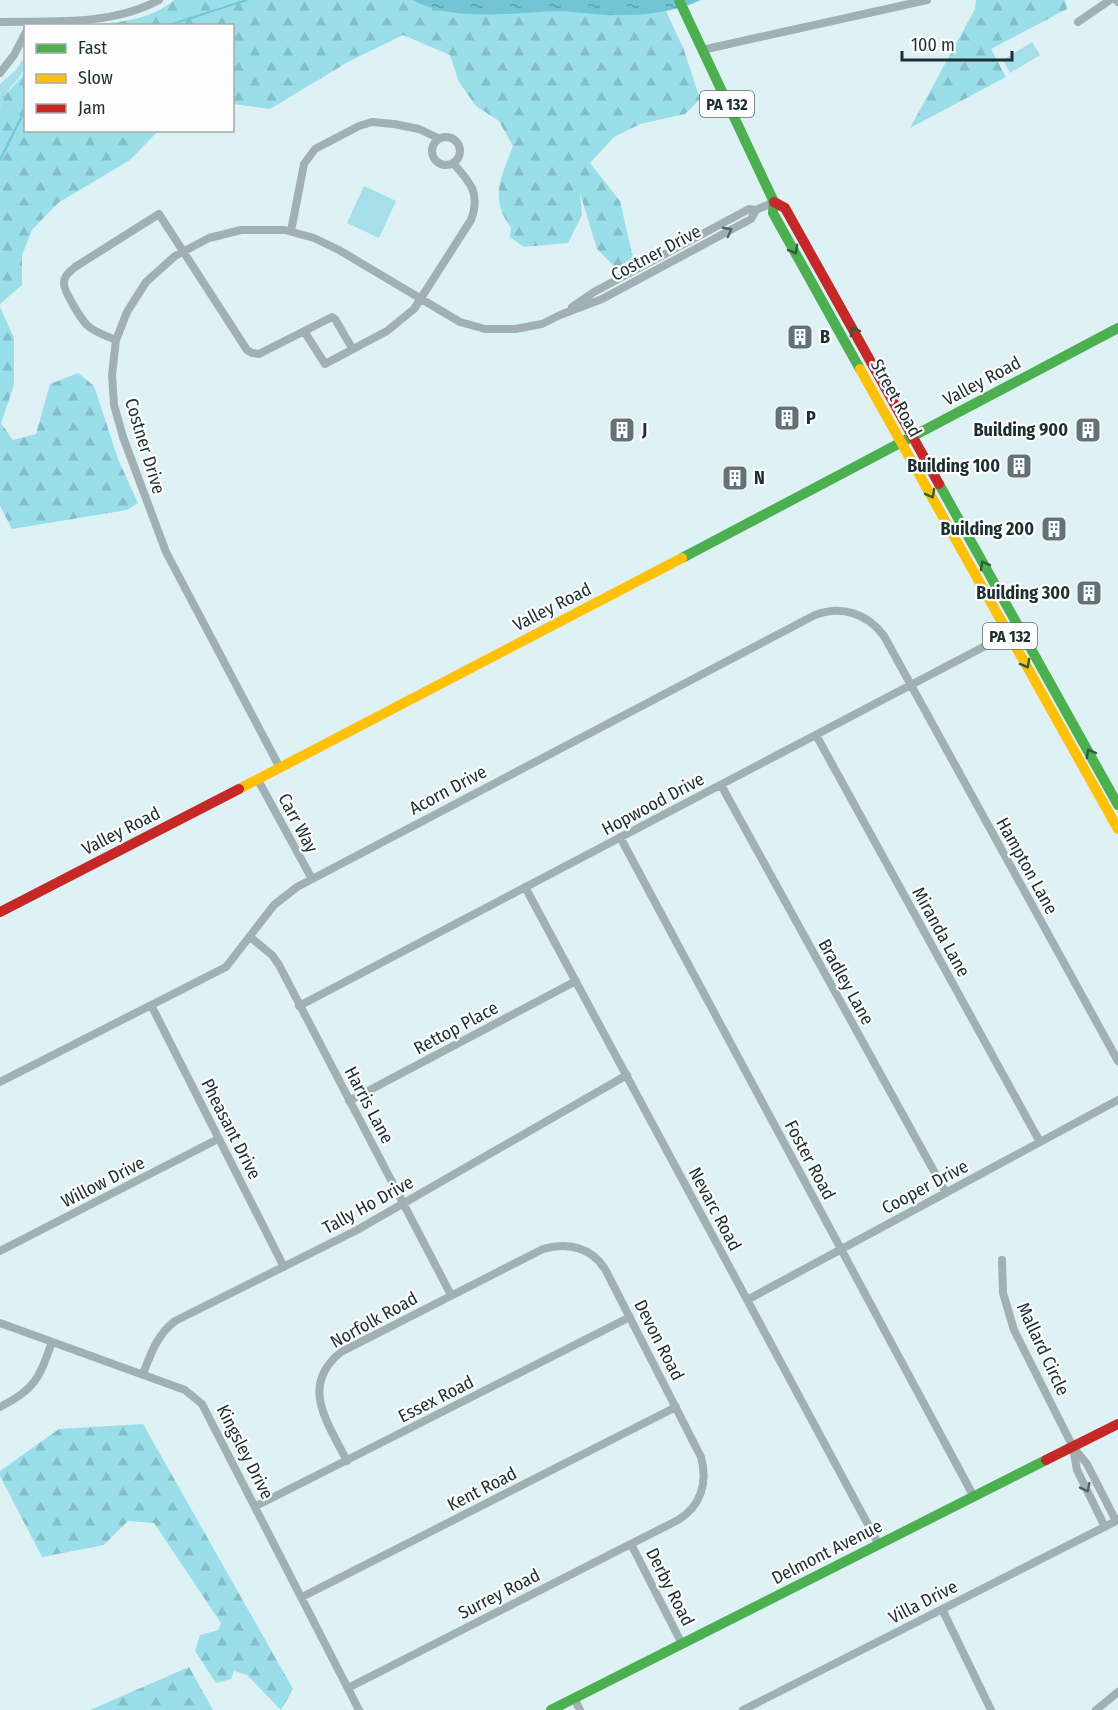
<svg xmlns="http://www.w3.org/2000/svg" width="1118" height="1710" font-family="'Fira Sans Condensed',sans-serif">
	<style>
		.grass { fill: url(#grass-tufts) }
		.forest { fill: url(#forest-firs) }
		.green { fill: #a5dfea }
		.water { fill: url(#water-ripples) }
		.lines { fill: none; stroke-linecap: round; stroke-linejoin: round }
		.stream { stroke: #71c5d4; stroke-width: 2 }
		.street { stroke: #a1b0b3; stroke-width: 8 }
		.fast { stroke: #4caf50; stroke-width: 10 }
		.slow { stroke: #ffc107; stroke-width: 10 }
		.jam { stroke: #c62828; stroke-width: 10 }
		.oneway { stroke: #526366 }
		.oneway2 { stroke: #2e5c3c }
		.labels { text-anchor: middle; stroke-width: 4.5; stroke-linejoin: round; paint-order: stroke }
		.shield { fill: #fdfdfd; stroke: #616d6f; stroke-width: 1.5 }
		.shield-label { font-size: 16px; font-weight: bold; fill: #1e2f32 }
		.street-label { font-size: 18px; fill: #1e2f32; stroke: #fdfdfd }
		.poi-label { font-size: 18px; font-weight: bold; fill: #1e2f32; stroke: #fdfdfd; text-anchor: start }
	</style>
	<defs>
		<pattern id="grass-tufts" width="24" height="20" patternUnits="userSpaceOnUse" patternTransform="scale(1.5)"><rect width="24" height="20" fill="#a5dfea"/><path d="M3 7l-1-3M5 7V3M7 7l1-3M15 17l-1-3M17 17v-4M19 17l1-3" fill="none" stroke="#8ec0c9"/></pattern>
		<pattern id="forest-firs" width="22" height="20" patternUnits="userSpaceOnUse" patternTransform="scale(1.5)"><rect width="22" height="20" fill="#9adeea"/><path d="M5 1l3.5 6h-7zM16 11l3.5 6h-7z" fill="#84bfc9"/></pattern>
		<pattern id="water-ripples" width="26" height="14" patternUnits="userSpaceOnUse" patternTransform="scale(1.5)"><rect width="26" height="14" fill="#71c5d4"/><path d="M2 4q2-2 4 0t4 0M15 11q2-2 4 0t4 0" fill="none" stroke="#5ca0ad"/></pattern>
	</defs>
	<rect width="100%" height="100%" fill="#def1f4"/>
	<path class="grass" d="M25 56C25 79 16 78 5 95 3 99 2 105 0 109V84L16 70Z"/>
	<path class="forest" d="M174 0H661L684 50 700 99 685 114 640 124 614 137 590 163 620 201 633 258 616 268 597 249 580 193 582 215 568 243 524 247 510 237 511 228C489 197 501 178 513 146L499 121 476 106 459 82 450 55 403 35 348 62 270 109 233 104 232 26H67C102 23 145 25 174 0Z
		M976 0H1065L1067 9 991 49 1006 77 910 128 975 9Z
		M25 67 26 130 158 131 130 160 58 203 32 230 22 255V285L0 304V109L5 95 22 77Z
		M0 307 14 338V385L1 423 13 440 36 434 50 384 78 373 94 386 118 459 138 503 127 510 12 529 0 506Z
		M143 1424 293 1689 281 1710 247 1675 234 1671 231 1679 216 1683 195 1651 200 1635 218 1630 221 1623 154 1523 128 1521 104 1545 42 1557 0 1476V1471L59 1429Z
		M189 1667 213 1710H90Z"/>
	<path class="green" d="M1032 42 1040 55 1010 73 1003 60Z
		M364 186 396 201 379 238 347 223Z"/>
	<path class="water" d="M412 0H701C668 15 629 17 593 14 581 13 568 11 556 11 510 13 454 22 412 0Z"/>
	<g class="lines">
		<path class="stream" d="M166 26 247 0
			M0 160 22 116 26 113"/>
		<path class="street" d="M1116 0 1118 2
			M0 22C53 21 111 26 159 0
			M1078 22 1110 0
			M702 50 927 0
			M0 73 14 55 26 32
			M432 151a14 14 0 1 1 28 0a14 14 0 1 1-28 0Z
			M291 231 304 164 315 149 359 126 372 122 394 124 419 129 438 138
			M572 307 594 292 749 209 756 210 774 202
			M304 331 325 364 387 331 414 309 471 220C481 193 470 182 453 163
			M116 340C106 336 94 332 87 325 81 319 63 290 64 283 64 275 70 272 75 267L159 214 247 350 252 353 259 354 332 317 335 319 352 348
			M816 735 1040 1142
			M280 768 166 552 123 437 114 405 112 375 116 340 127 312 146 282 175 256 209 238 241 230H285L314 238 339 250 460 322 485 329H515L542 324 560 315 602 299 751 219 756 210
			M258 780 312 879
			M721 785 946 1193
			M620 837 974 1497
			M525 887 879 1545
			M250 937 272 955 279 965 451 1295
			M151 1005 284 1267
			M299 1006 1010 633
			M0 1082 226 967 274 905 297 887 815 615C841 605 867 613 884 636L1118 1061
			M349 1101 576 981
			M0 1251 218 1139
			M1002 1260 1003 1293 1014 1330 1073 1447 1087 1464 1116 1521
			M747 1300 1118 1100
			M0 1323 185 1390 202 1404 359 1710
			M143 1374C151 1353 157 1335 175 1321L357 1230 627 1075
			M0 1407C36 1389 39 1378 52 1342
			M1073 1448 1077 1470 1105 1527
			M347 1461C328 1423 299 1386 341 1352L543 1249C567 1242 591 1247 605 1269L701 1457C708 1483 701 1506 678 1520L348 1688
			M256 1506 630 1317
			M631 1544 682 1644
			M302 1597 676 1407
			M942 1609 991 1710
			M574 1698 580 1710
			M743 1710 1118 1520
			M1096 1710 1118 1692"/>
		<path class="fast" d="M679 0 774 202 773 213 860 369
			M939 484 1118 805
			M682 558 1118 328
			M551 1710 1046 1460"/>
		<path class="slow" d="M860 369 1118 829
			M239 789 682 558"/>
		<path class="jam" d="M774 202 785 208 939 484
			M0 912 239 789
			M1046 1460 1118 1424"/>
	</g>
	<defs><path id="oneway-chevron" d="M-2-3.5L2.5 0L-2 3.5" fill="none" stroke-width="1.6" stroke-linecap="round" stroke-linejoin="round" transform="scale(1.5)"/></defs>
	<g class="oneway">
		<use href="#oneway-chevron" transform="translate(728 231) rotate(-28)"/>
		<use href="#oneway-chevron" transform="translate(1086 1488) rotate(64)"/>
	</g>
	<g class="oneway2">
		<use href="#oneway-chevron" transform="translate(794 250) rotate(61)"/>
		<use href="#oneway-chevron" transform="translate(854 331) rotate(-119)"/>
		<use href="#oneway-chevron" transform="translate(931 494) rotate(61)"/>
		<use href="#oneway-chevron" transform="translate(984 565) rotate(-119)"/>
		<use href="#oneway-chevron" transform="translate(1026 664) rotate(61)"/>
		<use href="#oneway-chevron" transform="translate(1090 753) rotate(-119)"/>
	</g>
	<defs>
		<g id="building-square" transform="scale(1.35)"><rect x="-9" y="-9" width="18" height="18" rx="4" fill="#617376" stroke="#fdfdfd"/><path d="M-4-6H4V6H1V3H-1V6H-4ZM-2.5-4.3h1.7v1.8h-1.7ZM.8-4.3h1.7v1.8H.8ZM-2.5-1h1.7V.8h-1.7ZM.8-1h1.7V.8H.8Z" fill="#fff"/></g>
	</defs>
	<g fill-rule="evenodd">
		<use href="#building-square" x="800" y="337"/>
		<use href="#building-square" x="787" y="418"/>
		<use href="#building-square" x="622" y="430"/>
		<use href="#building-square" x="1088" y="430"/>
		<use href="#building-square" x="1019" y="466"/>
		<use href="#building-square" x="735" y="478"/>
		<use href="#building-square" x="1054" y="529"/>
		<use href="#building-square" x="1089" y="593"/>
	</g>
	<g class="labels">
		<g class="shield">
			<rect x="700" y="91" width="54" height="26" rx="4.5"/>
			<rect x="983" y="623" width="54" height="26" rx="4.5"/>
		</g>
		<g class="shield-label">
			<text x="727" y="110">PA 132</text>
			<text x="1010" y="642">PA 132</text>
		</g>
		<g class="street-label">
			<text transform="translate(656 253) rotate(-28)" y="6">Costner Drive</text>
			<text transform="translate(982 381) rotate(-28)" y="6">Valley Road</text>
			<text transform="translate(896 398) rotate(61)" y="6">Street Road</text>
			<text transform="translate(145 446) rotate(73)" y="6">Costner Drive</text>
			<text transform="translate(552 607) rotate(-27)" y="6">Valley Road</text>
			<text transform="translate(448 790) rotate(-28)" y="6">Acorn Drive</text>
			<text transform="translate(653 804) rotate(-28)" y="6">Hopwood Drive</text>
			<text transform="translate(298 823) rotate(62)" y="6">Carr Way</text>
			<text transform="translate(121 831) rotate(-27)" y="6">Valley Road</text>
			<text transform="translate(1027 866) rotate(61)" y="6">Hampton Lane</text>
			<text transform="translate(941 932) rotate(61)" y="6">Miranda Lane</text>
			<text transform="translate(846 982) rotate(61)" y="6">Bradley Lane</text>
			<text transform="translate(456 1028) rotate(-28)" y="6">Rettop Place</text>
			<text transform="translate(369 1105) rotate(62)" y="6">Harris Lane</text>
			<text transform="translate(231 1129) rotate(63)" y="6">Pheasant Drive</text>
			<text transform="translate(810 1160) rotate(62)" y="6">Foster Road</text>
			<text transform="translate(103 1182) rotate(-27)" y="6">Willow Drive</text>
			<text transform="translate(925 1187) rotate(-28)" y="6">Cooper Drive</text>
			<text transform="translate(368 1205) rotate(-29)" y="6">Tally Ho Drive</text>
			<text transform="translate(715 1209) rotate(62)" y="6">Nevarc Road</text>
			<text transform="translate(374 1320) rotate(-29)" y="6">Norfolk Road</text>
			<text transform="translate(659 1340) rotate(63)" y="6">Devon Road</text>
			<text transform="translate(1043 1349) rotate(65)" y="6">Mallard Circle</text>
			<text transform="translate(436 1399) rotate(-27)" y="6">Essex Road</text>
			<text transform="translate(245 1452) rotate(63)" y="6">Kingsley Drive</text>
			<text transform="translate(482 1489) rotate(-27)" y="6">Kent Road</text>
			<text transform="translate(827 1552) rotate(-27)" y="6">Delmont Avenue</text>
			<text transform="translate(670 1587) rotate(63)" y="6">Derby Road</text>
			<text transform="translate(499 1594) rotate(-27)" y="6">Surrey Road</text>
			<text transform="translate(923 1602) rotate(-27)" y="6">Villa Drive</text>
		</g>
		<g class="poi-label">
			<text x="820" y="343">B</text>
			<text x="806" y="424">P</text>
			<text x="642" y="436">J</text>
			<text x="1068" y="436" text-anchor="end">Building 900</text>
			<text x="1000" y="472" text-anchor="end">Building 100</text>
			<text x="754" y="484">N</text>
			<text x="1034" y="535" text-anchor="end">Building 200</text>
			<text x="1070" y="599" text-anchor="end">Building 300</text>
		</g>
	</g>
	<rect x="24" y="24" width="210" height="108" fill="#fdfdfd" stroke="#a4abac" stroke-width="1.5"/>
	<rect x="36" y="44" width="30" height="9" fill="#4caf50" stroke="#a4abac" stroke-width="1.5"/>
	<text x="78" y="54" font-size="18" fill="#1e2f32">Fast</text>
	<rect x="36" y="74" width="30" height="9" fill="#ffc107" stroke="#a4abac" stroke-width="1.5"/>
	<text x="78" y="84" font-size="18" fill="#1e2f32">Slow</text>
	<rect x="36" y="104" width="30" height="9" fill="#c62828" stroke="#a4abac" stroke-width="1.5"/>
	<text x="78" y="114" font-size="18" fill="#1e2f32">Jam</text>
	<path d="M902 51v9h110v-9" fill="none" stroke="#1e2f32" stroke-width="3"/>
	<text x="911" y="51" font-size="18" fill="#1e2f32" stroke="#fdfdfd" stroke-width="4.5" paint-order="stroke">100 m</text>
</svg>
